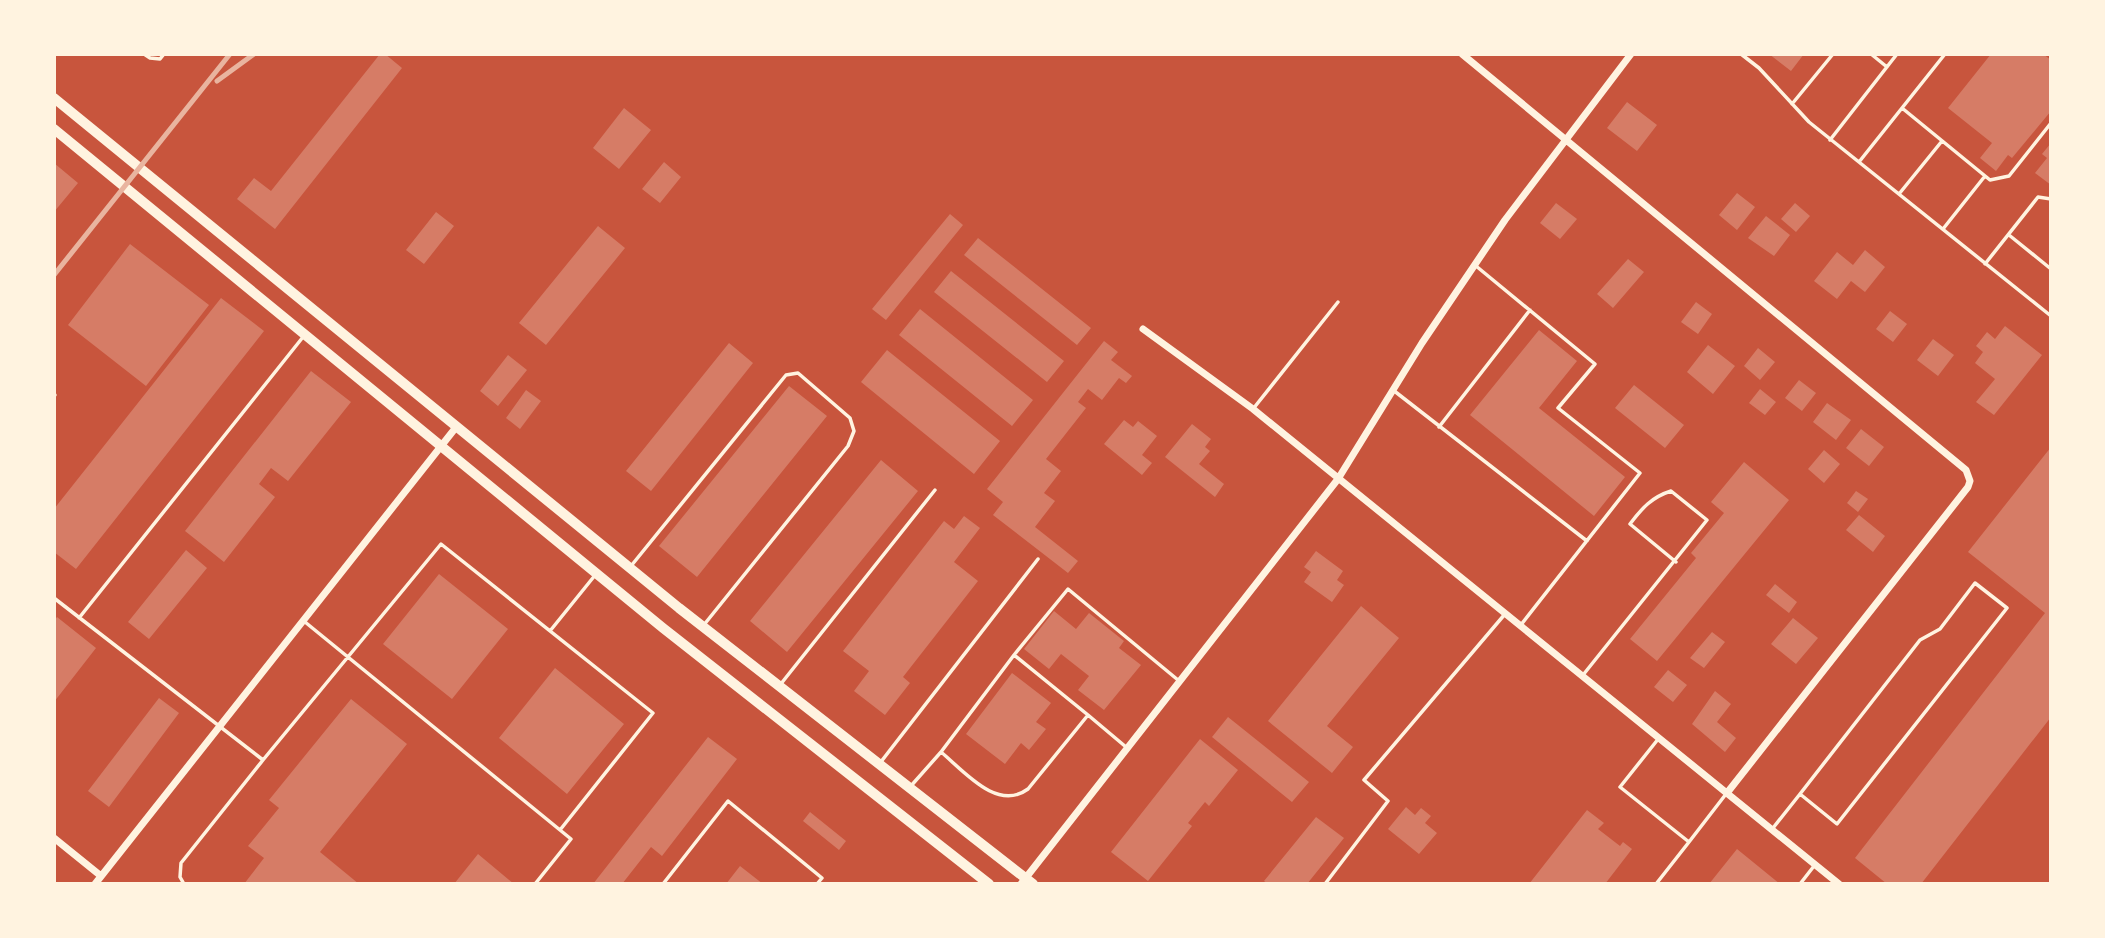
<svg xmlns="http://www.w3.org/2000/svg" width="2105" height="938" font-family="'Noto Serif',serif">
	<style>
		.building { fill: #d67c66 }
		.lines { fill: none; stroke-linecap: round; stroke-linejoin: round }
		.service { stroke: #fff3e0; stroke-width: 3.5 }
		.minor { stroke: #fff3e0; stroke-width: 7 }
		.secondary { stroke: #fff3e0; stroke-width: 10 }
		.rail { stroke: #e9b49f; stroke-width: 5 }
	</style>
	<rect width="100%" height="100%" fill="#c8553d"/>
	<path class="building" d="M380 54H385L402 68 275 229 237 199 254 178 271 191Z
		M1769 54H1804L1791 71Z
		M1991 54H2043L2051 60V111L2012 158 2008 155 1996 171 1980 158 1992 143 1948 108Z
		M1627 102 1657 125 1637 151 1607 128Z
		M624 108 651 130 619 169 593 148Z
		M2051 143V185L2035 173 2047 158 2042 154Z
		M664 162 681 177 660 203 642 189Z
		M54 163 78 183 54 212Z
		M1737 193 1755 207 1737 230 1719 215Z
		M1556 203 1577 219 1560 239 1540 223Z
		M1795 203 1810 216 1796 232 1781 219Z
		M436 212 454 226 424 264 406 250Z
		M950 214 963 225 886 320 872 309Z
		M1766 216 1790 235 1774 256 1748 238Z
		M598 226 625 248 546 345 519 323Z
		M978 238 1091 328 1077 345 964 255Z
		M130 244 209 305 146 386 68 325Z
		M1865 250 1885 267 1865 292 1851 281 1837 299 1814 281 1837 252 1853 265Z
		M1628 259 1644 272 1613 308 1597 294Z
		M951 271 1064 361 1047 382 934 292Z
		M221 298 264 331 76 569 54 552V509Z
		M1696 302 1712 314 1698 334 1681 322Z
		M920 309 1033 400 1012 426 899 335Z
		M1890 311 1907 324 1893 342 1876 329Z
		M2005 326 2042 355 1994 415 1976 402 1995 379 1975 363 1983 352 1976 346 1987 332 1995 339Z
		M1539 330 1577 361 1539 408 1625 477 1594 516 1470 415Z
		M1933 339 1954 355 1938 376 1917 360Z
		M1104 341 1118 352 1111 360 1132 376 1126 383 1119 378 1102 400 1088 389 1078 402 1086 408 1046 459 1061 471 1044 493 1055 501 1035 527 1078 561 1068 573 993 515 1003 502 987 489Z
		M729 343 753 363 651 491 626 471Z
		M1708 345 1735 366 1713 394 1687 372Z
		M1758 348 1775 362 1760 380 1744 366Z
		M887 350 1000 441 974 474 861 382Z
		M508 355 527 370 498 406 480 391Z
		M311 371 351 402 288 481 271 468 259 484 275 497 224 562 185 531Z
		M1799 380 1816 393 1802 411 1785 398Z
		M1634 385 1684 425 1665 448 1615 408Z
		M789 386 827 416 697 577 659 546Z
		M1760 389 1776 402 1765 415 1749 403Z
		M526 390 541 401 520 429 506 418Z
		M1827 403 1851 420 1836 440 1813 422Z
		M1124 420 1133 427 1138 421 1157 436 1142 455 1152 463 1142 475 1104 444Z
		M1192 424 1211 439 1205 447 1210 451 1199 464 1224 484 1215 497 1165 457Z
		M1861 429 1884 447 1869 466 1846 448Z
		M2051 447V717L1921 884H1887L1855 858 2045 613 1968 552Z
		M1824 450 1840 464 1824 483 1808 469Z
		M881 460 918 491 787 652 750 621Z
		M1744 462 1789 500 1657 661 1630 639 1696 558 1691 553 1724 513 1711 502Z
		M1856 491 1868 499 1858 512 1847 503Z
		M1859 515 1885 536 1873 552 1846 530Z
		M964 516 980 528 954 562 978 581 903 677 910 683 885 715 854 691 869 671 843 651 944 521 954 529Z
		M186 550 207 568 149 639 128 622Z
		M1316 551 1343 571 1337 580 1344 585 1332 602 1304 582 1311 572 1304 567Z
		M439 574 508 629 452 699 383 644Z
		M1775 584 1797 602 1789 613 1766 595Z
		M1361 606 1399 638 1327 726 1353 747 1332 773 1268 721Z
		M1054 611 1076 629 1089 613 1124 641 1119 648 1141 665 1104 710 1078 690 1089 676 1061 654 1049 669 1024 649Z
		M57 617 96 648 54 702V621Z
		M1793 618 1818 638 1796 664 1771 644Z
		M1712 632 1725 642 1704 668 1690 658Z
		M555 668 624 724 567 794 499 738Z
		M1668 670 1687 685 1673 702 1654 687Z
		M1012 673 1051 703 1036 722 1046 729 1029 750 1021 743 1005 764 966 734Z
		M1715 691 1731 704 1717 722 1736 738 1725 752 1692 724Z
		M159 698 179 713 109 807 88 791Z
		M351 699 407 744 320 852 359 884H244L264 858 248 846 279 808 269 800Z
		M1228 717 1309 782 1292 802 1212 737Z
		M708 737 737 759 662 856 651 847 622 884H593Z
		M1200 739 1238 770 1209 806 1205 802 1188 823 1192 826 1148 881 1111 852Z
		M1406 807 1415 815 1421 808 1431 816 1425 823 1437 833 1419 854 1388 829Z
		M1587 810 1604 823 1598 829 1620 846 1623 842 1632 849 1605 884H1529Z
		M810 812 846 841 839 850 803 821Z
		M1316 817 1344 838 1307 884H1268L1264 881Z
		M1737 849 1780 884H1709Z
		M478 854 514 884H454Z
		M740 866 763 884H726Z"/>
	<g class="lines">
		<path class="service" d="M144 54 150 58 160 59 164 54
			M1741 54 1759 68 1809 122 2051 316
			M1871 54 1887 67
			M1792 104 1833 54
			M1902 108 1990 180 2009 176 2051 123
			M1830 140 1897 54
			M1859 162 1945 54
			M1899 194 1942 141
			M1943 229 1985 176
			M2009 235 2051 269
			M1985 264 2038 197 2051 199
			M1476 266 1595 364 1558 408 1640 473 1520 626
			M1393 390 1587 541
			M54 395H55
			M1253 409 1338 302
			M1439 427 1530 310
			M631 566 786 375 798 373 850 418 854 431 848 446 703 626
			M54 598 263 760 181 863 180 877 184 884
			M79 618 303 337
			M305 622 571 839 535 884
			M550 631 596 574
			M1014 655 1068 589 1178 680
			M1583 675 1707 520 1671 491C1652 497 1642 508 1630 524L1676 562
			M780 685 935 490
			M1088 715 1126 747
			M263 760 441 544 653 713 560 830
			M880 763 1038 559
			M910 787 941 752C964 771 997 812 1028 789L1088 715 1014 655 941 752
			M1773 828 1800 794 1837 824 2007 608 1975 583 1940 629 1920 640 1800 794
			M1689 842 1726 794
			M663 884 728 801 822 878 817 884
			M1325 884 1388 801 1364 780 1505 614
			M1656 884 1689 842 1620 787 1659 738
			M1800 884 1814 866"/>
		<path class="minor" d="M1462 54 1966 470 1970 481 1968 487 1727 793
			M1143 329 1253 409 1839 884
			M54 838 101 876
			M95 884 457 426
			M1021 884 1338 479 1422 343 1505 220 1631 54"/>
		<path class="secondary" d="M54 98 679 608 1033 884
			M54 129 663 628 989 884"/>
		<path class="rail" d="M217 81 254 54
			M54 275 230 54"/>
	</g>
	<rect width="2105" height="938" fill="none" stroke="#fff3e0" stroke-width="112"/>
</svg>
